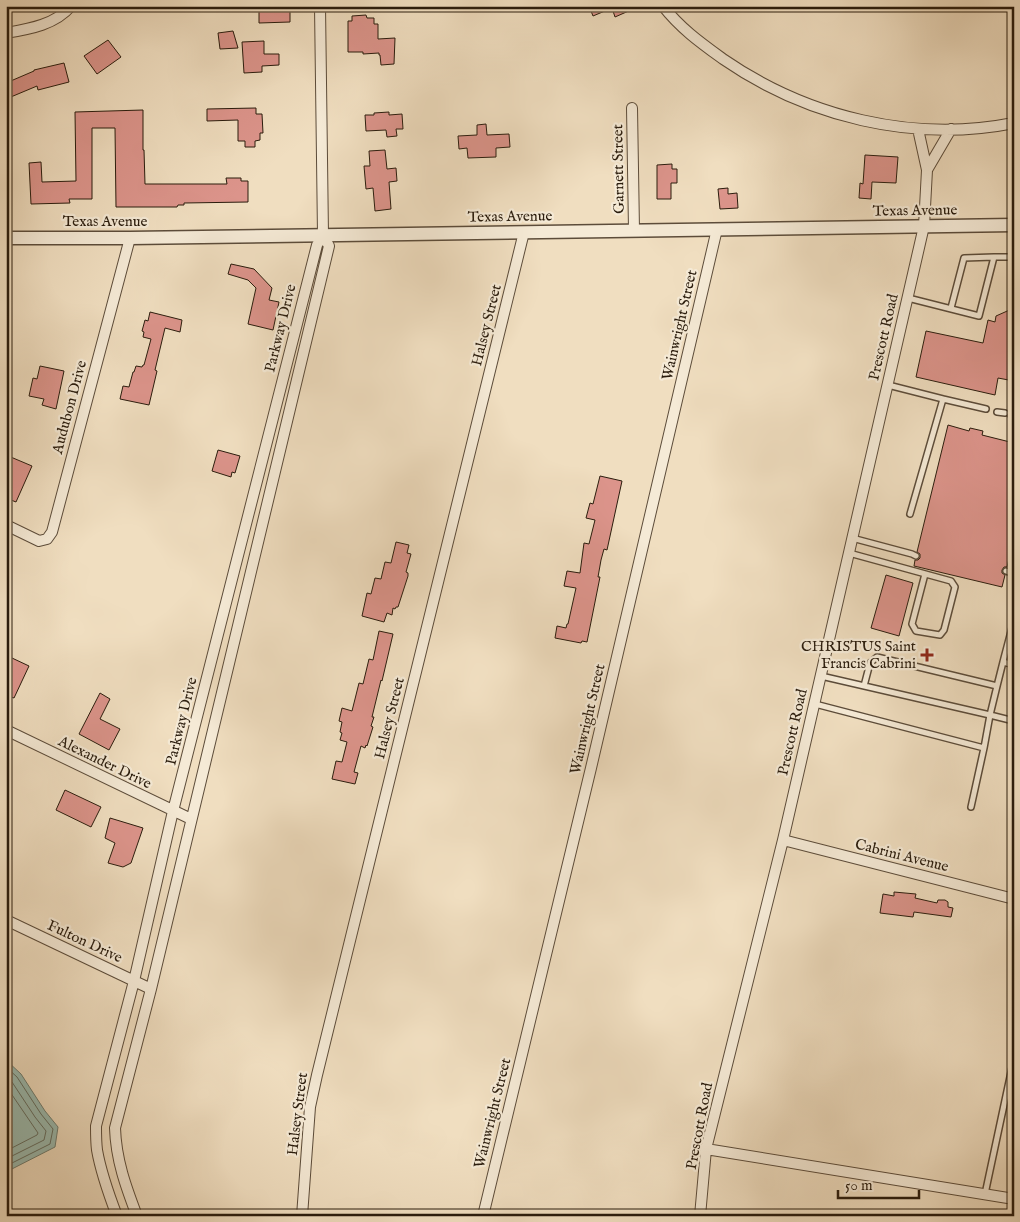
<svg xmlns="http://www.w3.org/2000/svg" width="1020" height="1222" font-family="'IM FELL English',serif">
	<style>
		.water { fill: #9abcb2; stroke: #6d7c70 }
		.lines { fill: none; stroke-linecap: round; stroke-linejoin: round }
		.shore { stroke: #626c60; stroke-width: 1 }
		.building { fill: #dc948b; stroke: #2a1c0d }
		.service-casing { stroke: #5c4c3a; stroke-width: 8 }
		.minor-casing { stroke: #5c4c3a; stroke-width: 12 }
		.tertiary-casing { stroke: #5c4c3a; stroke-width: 15 }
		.service { stroke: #f5ead6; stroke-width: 5 }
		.minor { stroke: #f5ead6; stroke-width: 10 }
		.tertiary { stroke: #f5ead6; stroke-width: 12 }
		.poi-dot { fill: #8f2418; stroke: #f5ead6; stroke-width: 2 }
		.labels { text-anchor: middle; stroke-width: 4.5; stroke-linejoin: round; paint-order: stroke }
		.street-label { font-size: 15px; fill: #2a1c0d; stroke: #f5ead6 }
		.poi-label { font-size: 15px; fill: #2a1c0d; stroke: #f5ead6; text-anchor: end }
	</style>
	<rect width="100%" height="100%" fill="#f0dec0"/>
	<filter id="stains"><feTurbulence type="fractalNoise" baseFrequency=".004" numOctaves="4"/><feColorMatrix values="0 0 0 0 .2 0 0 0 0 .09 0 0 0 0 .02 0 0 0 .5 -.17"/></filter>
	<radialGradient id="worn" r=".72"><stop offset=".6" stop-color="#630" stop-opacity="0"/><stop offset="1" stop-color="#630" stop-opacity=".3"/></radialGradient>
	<path class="water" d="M6 1060 21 1074 45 1111 58 1127 55 1147 6 1172Z"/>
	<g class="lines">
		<path class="shore" d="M6 1067 17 1077 41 1114 53 1129 50 1144 6 1166
			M6 1076 12 1082 35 1117 46 1131 44 1140 6 1159
			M6 1086 38 1133 37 1135 6 1151"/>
	</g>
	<path class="building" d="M270 6H290V22L259 23V8H270Z
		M589 6H640L615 17 612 8 593 16Z
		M366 15 367 18H374V24H378V39L395 38 394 64 381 65 380 55H379V53L363 54V52H348V21H352V16Z
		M233 31 238 48 220 49 218 33Z
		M108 40 121 57 97 74 84 56Z
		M264 41V54H279V65L262 66V72L244 73 242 42Z
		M64 63 69 82 38 90 37 86 6 99V83L34 71V70Z
		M256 108V114H262L263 133H260V140L255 141V147H245V141H238V120L207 121V109Z
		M143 110V150H144L145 184H227L226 178H241V181H248V202L184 203V205H178L177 207H116L115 128H92V199H69L70 203 31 204 29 163 41 162 42 182 76 181 75 112Z
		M389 112V115L402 114 403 129H396L397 136 387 137 386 130 366 131 365 115H374V113Z
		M486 124 487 135 509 134 510 147 496 148V157L468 158 467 148 459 149 458 136 477 135V125Z
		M385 150 387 169 396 168 397 181 389 182 391 209 375 211 373 188 366 189 364 166H370L369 151Z
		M865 155 898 157 896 183 872 182 871 199 859 198 860 183 863 184Z
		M672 164V169H677V183H671V199H657V165Z
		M728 188V194L737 193 738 208 720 209 718 189Z
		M231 264 254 269 272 288 269 300 279 302 273 330 248 324 256 288 248 280 228 274Z
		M1014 308V381L998 378 995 395 916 377 926 331 983 343 988 320 995 322 996 316Z
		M150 312 182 320 180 332 165 328 155 370 157 371 149 405 120 399 123 386 129 387 133 372H134L136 366 142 367 143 365H144L151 339 143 337 144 332 142 331 145 320 148 321Z
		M40 366 64 371 56 409 42 405 44 399 29 396 33 378 37 379Z
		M948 425 969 431 970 428 983 431 982 435 1014 443V546H1012L1007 567H1004L1002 570V573L1005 575 1002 587 914 566 915 560H918L920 558V554L917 552Z
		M218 450 240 456 235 473 232 472 231 477 212 471Z
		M6 455 32 466 16 502 6 498Z
		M600 476 622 481 607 550 604 549 601 560 598 577H600L587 642 582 641 581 643 555 638 557 626 566 628 567 624H568L576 588 564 586 567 571 580 573 584 543 589 544 595 520 586 518 590 503 593 504Z
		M396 542 409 545 407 553 411 554 406 572 408 573V576L398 607H396L395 609 393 608 392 615 387 613 384 622 362 616 367 593 371 594 375 578 381 579 385 562 391 563Z
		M886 575 913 583 899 636 871 628Z
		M379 631 393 634 382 681 381 680 372 717H374L371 726 373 727 367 746 366 745 365 748 361 746 354 772 358 773 355 784 332 779 336 761 342 762 347 742 340 740 342 733 340 732 342 722 339 721 342 708 352 711 359 683 363 684 369 659 373 660Z
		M12 658 29 666 14 698 6 695V670Z
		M100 693 110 699 100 719 120 729 109 750 79 734Z
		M65 790 101 807 91 827 56 810Z
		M110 818 143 828 131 863 123 867 108 863 115 843 105 838Z
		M894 892 916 894 915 898 937 903 938 900H945L948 902V907L953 908 951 917 914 912 913 917 880 913 883 894 894 896Z"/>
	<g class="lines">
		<g class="service-casing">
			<path id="service" d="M908 298 979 316 994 257H1014
				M951 308 964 258 994 257
				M888 385 943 399 910 514
				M943 399 986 409
				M997 412 1005 413
				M1011 415 1014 416
				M852 538 912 554 916 556
				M849 553 951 581 955 587 944 630 940 635 916 631 912 624 925 574
				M1006 571 1014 574
				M1003 662 1014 620
				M821 676 990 715 984 748
				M864 686 870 663 877 657 997 686 990 715 1014 721
				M997 686 1003 662 1014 665
				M815 704 984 748 971 807
				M985 1194 1014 1058"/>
		</g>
		<g class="minor-casing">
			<path id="minor" d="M663 6C680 28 701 43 723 59 807 117 913 143 1014 123
				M6 33C29 29 55 25 71 6
				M632 108 634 230
				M927 170 951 129
				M6 525 39 541 47 539 52 532 130 238
				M6 730 191 819
				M783 840 1014 899
				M6 920 151 989
				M706 1149 1014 1199
				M117 1216C109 1195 101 1173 97 1150 96 1142 96 1134 96 1126L134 981 173 811 317 245 323 235
				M137 1216C126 1187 116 1160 115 1128L151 989 329 246 323 235 320 6
				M302 1216 310 1107 317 1075 524 232
				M483 1216 591 768 717 229
				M700 1216 706 1149 783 840 924 226 927 170 918 129"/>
		</g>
		<g class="tertiary-casing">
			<path id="tertiary" d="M6 238H130L1014 225"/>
		</g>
		<use href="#service" class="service"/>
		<use href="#minor" class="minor"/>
		<use href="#tertiary" class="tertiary"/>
	</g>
	<path class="poi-dot" d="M924.5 647.5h5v5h5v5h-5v5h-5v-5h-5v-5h5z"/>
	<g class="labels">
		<g class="street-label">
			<text transform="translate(618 169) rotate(-91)" y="5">Garnett Street</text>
			<text transform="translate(915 210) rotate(-1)" y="5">Texas Avenue</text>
			<text transform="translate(510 216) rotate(-1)" y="5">Texas Avenue</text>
			<text x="105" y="226">Texas Avenue</text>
			<text transform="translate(486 325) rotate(-76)" y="5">Halsey Street</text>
			<text transform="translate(679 325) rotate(-77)" y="5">Wainwright Street</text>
			<text transform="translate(280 328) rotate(-76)" y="5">Parkway Drive</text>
			<text transform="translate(883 337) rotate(-77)" y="5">Prescott Road</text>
			<text transform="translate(69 407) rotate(-75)" y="5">Audubon Drive</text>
			<text transform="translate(389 718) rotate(-76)" y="5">Halsey Street</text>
			<text transform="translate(587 719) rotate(-77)" y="5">Wainwright Street</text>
			<text transform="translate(181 721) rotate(-76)" y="5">Parkway Drive</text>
			<text transform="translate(792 732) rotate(-77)" y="5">Prescott Road</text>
			<text transform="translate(105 762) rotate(26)" y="5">Alexander Drive</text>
			<text transform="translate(902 855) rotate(14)" y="5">Cabrini Avenue</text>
			<text transform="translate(85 941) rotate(25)" y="5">Fulton Drive</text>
			<text transform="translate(492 1113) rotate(-76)" y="5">Wainwright Street</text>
			<text transform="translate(297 1114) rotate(-83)" y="5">Halsey Street</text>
			<text transform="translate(699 1126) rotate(-79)" y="5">Prescott Road</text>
		</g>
		<g class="poi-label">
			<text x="916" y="651">CHRISTUS Saint<tspan x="916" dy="17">Francis Cabrini</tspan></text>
		</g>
	</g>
	<rect width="1020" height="1222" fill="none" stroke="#f0dec0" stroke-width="25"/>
	<rect x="8" y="8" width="1005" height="1207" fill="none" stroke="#2a1c0d" stroke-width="2.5"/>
	<rect x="12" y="12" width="995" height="1197" fill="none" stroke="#2a1c0d"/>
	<path d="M838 1190v8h81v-8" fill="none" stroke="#2a1c0d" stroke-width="2.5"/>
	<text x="845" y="1190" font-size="15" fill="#2a1c0d" stroke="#f5ead6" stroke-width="4" paint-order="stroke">50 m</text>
	<rect width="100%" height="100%" filter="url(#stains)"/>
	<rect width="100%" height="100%" fill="url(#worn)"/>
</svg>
